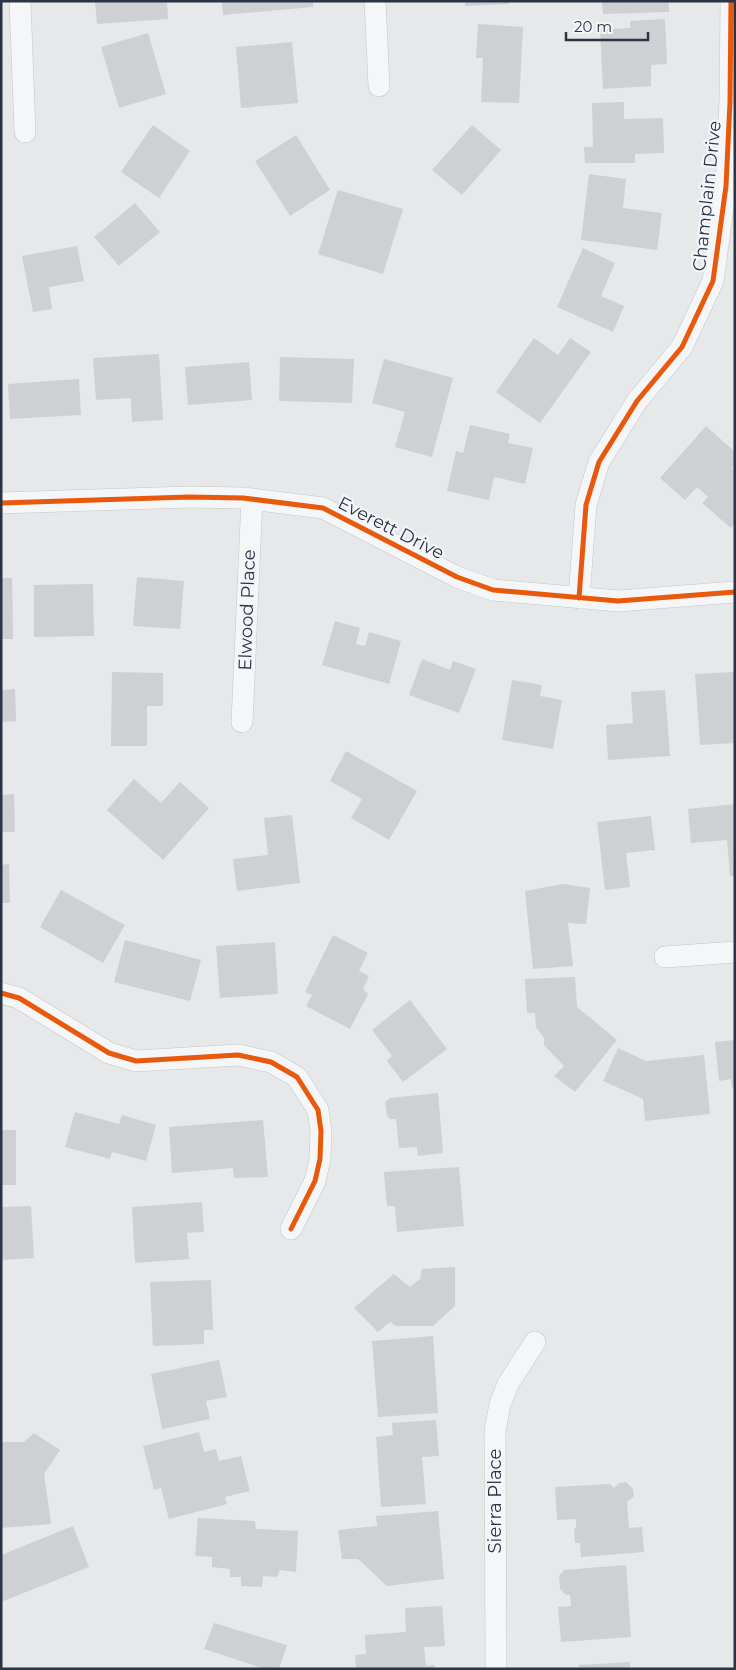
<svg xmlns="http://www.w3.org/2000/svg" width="736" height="1670" font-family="Montserrat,sans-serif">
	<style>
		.building { fill: #ced0d3 }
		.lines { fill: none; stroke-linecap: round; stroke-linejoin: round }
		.minor-casing { stroke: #c4c6c8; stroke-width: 22 }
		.minor { stroke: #f5f6f7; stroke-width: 21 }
		.cycleway-casing { stroke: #f4f6f9; stroke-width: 8 }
		.cycleway { stroke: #e8590c; stroke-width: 5 }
		.labels { text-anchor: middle; stroke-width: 4.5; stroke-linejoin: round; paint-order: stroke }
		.street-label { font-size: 18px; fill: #2b3445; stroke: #f4f6f9 }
	</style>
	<rect width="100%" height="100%" fill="#e6e8ea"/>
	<path class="building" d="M95 1H167L168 19 97 24Z
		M222 1H313V7L223 15Z
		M465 1H509V4L465 6Z
		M602 1H669V12L603 14Z
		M665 19 667 64 651 65V86L603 89 600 30 630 28V21Z
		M478 24 523 27 519 103 481 102 483 58H476Z
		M148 33 166 94 119 108 101 47Z
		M292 42 298 103 241 108 236 47Z
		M624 102V119L663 118 664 153 635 154V163H585L584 147H593L592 103Z
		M153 125 190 151 159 198 121 172Z
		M472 125 501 150 462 195 432 170Z
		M296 135 330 190 290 216 255 161Z
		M589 174 626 179 623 208 662 213 657 250 581 240Z
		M338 190 403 209 383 274 318 254Z
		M135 203 160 232 119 266 94 237Z
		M77 246 84 281 49 287 52 309 33 312 22 256Z
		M583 248 615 263 601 296 624 306 613 332 557 307Z
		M534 338 558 355 570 338 591 352 540 423 496 392Z
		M159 354 163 420 132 422 131 398 96 400 93 358Z
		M280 357 354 359 352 403 279 401Z
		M384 359 453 378 432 457 395 447 405 412 372 403Z
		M249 362 252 400 188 405 185 367Z
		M79 379 81 415 10 419 8 384Z
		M470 425 510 434 508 443 533 448 525 484 494 477 489 500 447 491 456 451 463 453Z
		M706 426 735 452V465L732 468 735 471V523L731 528 702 503 708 497 697 487 685 500 660 478Z
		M137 577 184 581 180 629 133 626Z
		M1 578H12L13 639H1Z
		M93 584 94 636 34 637V585Z
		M335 621 360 628 356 644 365 646 369 632 401 641 389 684 322 665Z
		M422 659 450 670 453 661 476 669 459 713 409 695Z
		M112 672 163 673V706H147V746H111Z
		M735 672V743L700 745 695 674Z
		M512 680 542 685 540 696 562 700 553 749 502 740Z
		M15 689 16 721 1 722V690Z
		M665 690 670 756 608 760 606 725 633 723 631 692Z
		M346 751 417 791 389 840 351 818 362 799 330 781Z
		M134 779 161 803 180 782 209 808 163 860 107 810Z
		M14 794 15 832H1V795Z
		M735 804V876H730L727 840 691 843 688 809Z
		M292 815 300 883 237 891 233 859 268 855 264 818Z
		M651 816 655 850 626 853 630 887 605 890 597 822Z
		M9 864 10 903H1V865Z
		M563 884 590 888 586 924 568 923 573 966 533 969 525 891Z
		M61 890 125 925 103 963 40 927Z
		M333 935 368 953 359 971 369 976 363 989 368 994 350 1029 306 1006 312 995 305 992Z
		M125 940 201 960 190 1001 114 982Z
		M275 942 278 994 220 998 216 946Z
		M575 977 577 1007 617 1040 575 1092 554 1076 564 1066 544 1045V1038L536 1027 535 1013H527L525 979Z
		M410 1000 447 1049 403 1082 387 1061 392 1056 372 1030Z
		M735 1040V1088H732L731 1079 719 1081 715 1042Z
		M618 1048 646 1061 704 1055 710 1114 645 1121 643 1099 603 1081Z
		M438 1093 443 1153 418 1156 417 1147 399 1148 396 1119H390L387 1116 385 1102 390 1098Z
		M75 1112 119 1124 122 1115 156 1125 146 1161 112 1152 110 1159 65 1147Z
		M263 1120 268 1177 234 1178 233 1168 172 1173 169 1127Z
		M1 1130H16V1185H1Z
		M459 1167 464 1226 397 1232 395 1206H387L384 1172Z
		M202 1202 204 1232 187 1233 189 1259 135 1263 132 1207Z
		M31 1206 34 1258 1 1260V1207Z
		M455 1267V1306L433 1326H396L390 1322 378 1332 354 1308 394 1274 410 1287 420 1279 422 1269Z
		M211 1280 213 1330H204V1344L153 1346 150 1282Z
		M433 1336 438 1413 378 1417 372 1341Z
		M219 1360 227 1397 206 1401 210 1419 162 1429 151 1374Z
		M436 1420 439 1456 422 1457 426 1504 381 1507 376 1437 393 1435 392 1423Z
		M199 1432 204 1452 216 1449 219 1461 241 1456 250 1491 225 1497 227 1504 169 1519 161 1488 154 1490 143 1446Z
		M34 1433 60 1450 44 1474 51 1524 1 1528V1442H24Z
		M626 1482 633 1489 634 1496 630 1500 627 1501 629 1528 642 1527 644 1552 581 1557 580 1543H575L574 1528H576V1519L557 1520 555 1487 610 1484 614 1488 619 1483Z
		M438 1511 444 1579 387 1586 358 1559H342L338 1530 377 1526 376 1516Z
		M198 1518 255 1521 256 1529 298 1531 296 1572 280 1570 277 1577 263 1576 262 1587 241 1586V1577H230V1569L212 1567V1557L195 1556Z
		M73 1526 89 1567 1 1602V1555Z
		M626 1565 631 1637 561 1642 558 1607 571 1606 570 1595H566L560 1589 559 1576 564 1570Z
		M442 1606 445 1646 424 1647 426 1666 435 1665V1669H356L355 1655 366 1654 365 1635 406 1632 405 1608Z
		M214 1623 287 1645 279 1669H265L204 1649Z
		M630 1662V1669H579V1665Z"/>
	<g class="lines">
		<g class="minor-casing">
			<path id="minor" d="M20 1 25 132
				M375 1 379 86
				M1 503 189 497 243 498 323 508 457 577 493 590 618 601 735 592
				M579 598 586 505 599 462 637 401 682 347 713 281 726 186 730 102 731 1
				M242 722 252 499
				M665 957 735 952
				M1 993 19 998 109 1053 136 1061 238 1055 271 1062 297 1077 318 1110 321 1131 320 1159 315 1181 291 1229
				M496 1669 495 1431 500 1404 508 1384 535 1342"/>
		</g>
		<use href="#minor" class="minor"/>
		<g class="cycleway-casing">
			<path id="cycleway" d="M1 503 189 497 243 498 323 508 457 577 493 590 618 601 735 592
				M579 598 586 505 599 462 637 401 682 347 713 281 726 186 730 102 731 1
				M1 993 19 998 109 1053 136 1061 238 1055 271 1062 297 1077 318 1110 321 1131 320 1159 315 1181 291 1229"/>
		</g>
		<use href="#cycleway" class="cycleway"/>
	</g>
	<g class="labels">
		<g class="street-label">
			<text transform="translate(707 196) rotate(-84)" y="6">Champlain Drive</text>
			<text transform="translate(391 528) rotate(27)" y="6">Everett Drive</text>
			<text transform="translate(247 610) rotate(-88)" y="6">Elwood Place</text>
			<text transform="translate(495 1501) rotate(-90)" y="6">Sierra Place</text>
		</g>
	</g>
	<rect width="736" height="1670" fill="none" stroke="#2b3445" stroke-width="5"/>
	<path d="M566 32v8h82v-8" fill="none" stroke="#2b3445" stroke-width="2.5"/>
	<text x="574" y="32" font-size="15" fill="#2b3445" stroke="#f4f6f9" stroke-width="4" paint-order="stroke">20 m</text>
</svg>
